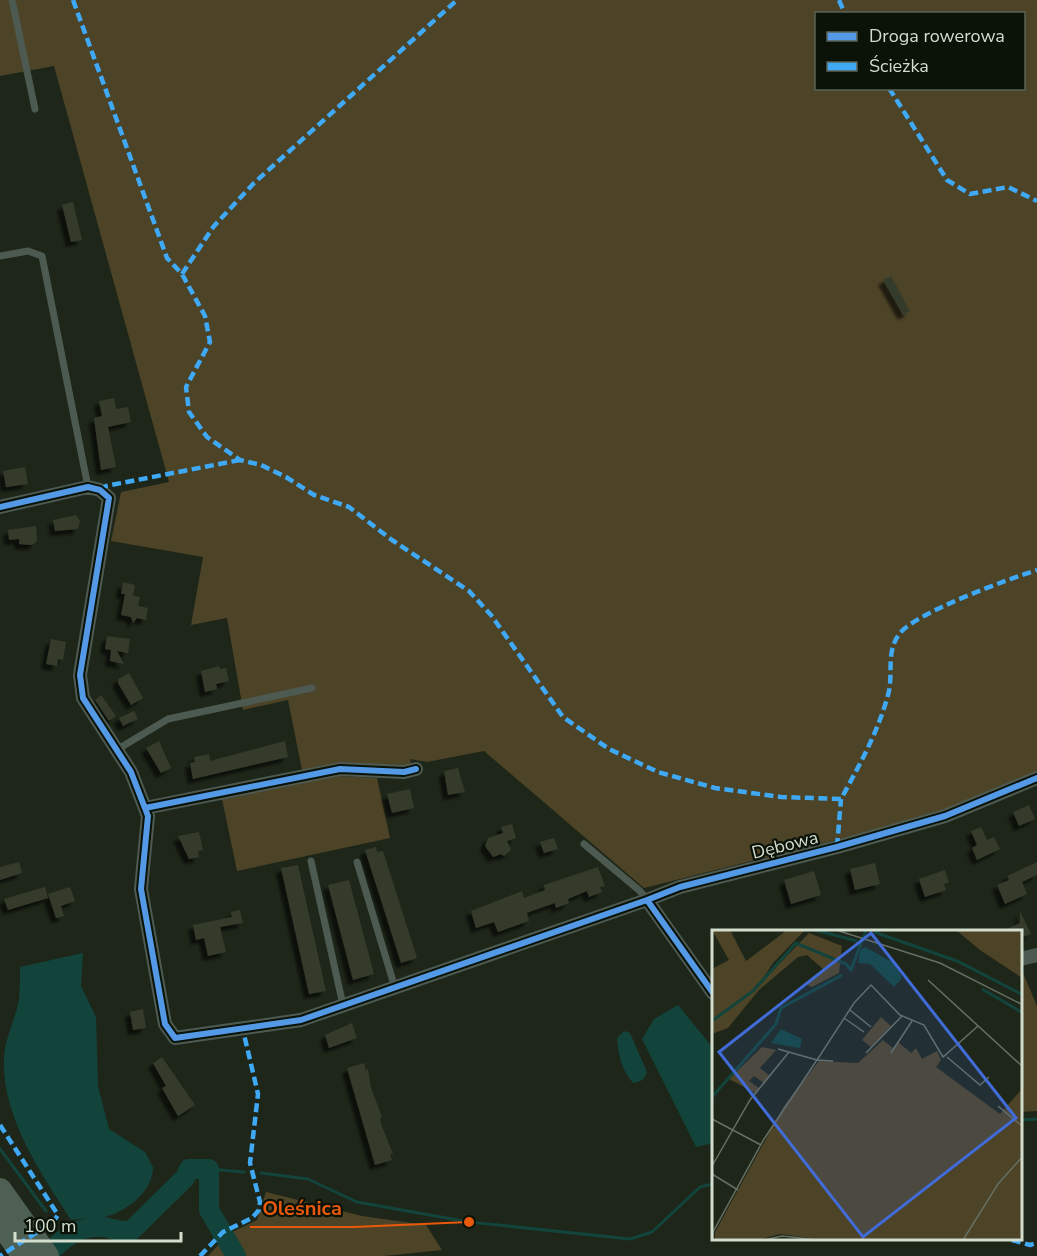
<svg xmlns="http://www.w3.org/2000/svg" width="1037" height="1256" font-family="'Nunito Sans',sans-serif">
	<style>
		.green { fill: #4d4326; fill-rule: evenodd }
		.water { fill: #12443c }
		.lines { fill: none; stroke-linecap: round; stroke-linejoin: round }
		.stream { stroke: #12443c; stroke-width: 3 }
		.river { stroke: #12443c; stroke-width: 20 }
		.building { fill: #363b2b; filter: url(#shadow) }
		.service { stroke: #4d5a51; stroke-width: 7 }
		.minor { stroke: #4d5a51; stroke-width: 14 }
		.motorway { stroke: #4d6053; stroke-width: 24 }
		.quiet { stroke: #3fa9f5; stroke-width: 4.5; stroke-dasharray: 9 4.5; stroke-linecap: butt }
		.cycleway-casing { stroke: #0b1207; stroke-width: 10 }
		.cycleway { stroke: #5399e6; stroke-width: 6 }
		.labels { text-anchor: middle; stroke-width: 4.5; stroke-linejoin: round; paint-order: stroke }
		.street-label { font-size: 18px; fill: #d3ddcd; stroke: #0b1207 }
		.inset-river { fill: none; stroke: #12443c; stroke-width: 3 }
		.inset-road { fill: none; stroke: #666f61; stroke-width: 1.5 }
		.view { fill: #416bd6; fill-opacity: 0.15; stroke: #416bd6; stroke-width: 3 }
		.inset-edge { fill: none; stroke: #d3ddcd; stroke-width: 3 }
		.leader { fill: none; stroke: #e8590c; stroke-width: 2 }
		.callout-dot { fill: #e8590c; stroke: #0b1207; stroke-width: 2 }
		.callout-label { font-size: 20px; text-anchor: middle; font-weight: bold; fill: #e8590c; stroke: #0b1207; stroke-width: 4.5; stroke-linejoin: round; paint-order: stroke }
	</style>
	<defs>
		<filter id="shadow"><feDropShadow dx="-5" dy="5" stdDeviation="1.5" flood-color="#0009"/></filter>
	</defs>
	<rect width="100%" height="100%" fill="#1d2619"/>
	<path class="green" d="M0 0H1037V772L939 814 644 888 484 751 427 762 410 759 411 764 404 765 333 764 302 770 288 700 243 710 227 618 191 625 203 557 111 541 121 492 169 482 54 66 0 76ZM816 14H1024V88H816Z
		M336 776 377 778 390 838 237 871 222 799Z
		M1021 968 1037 1006V1111L1021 1112Z
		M266 1192 362 1216 426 1225 442 1250 384 1256H208L228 1234 257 1220Z"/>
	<path class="water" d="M83 953 81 986 96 1017 98 1086 109 1129 145 1152 153 1167C153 1192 126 1212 104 1217L103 1224 96 1223 95 1217 71 1220C41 1173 1 1116 4 1057 5 1037 16 1019 19 999 20 989 20 978 20 967Z
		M678 1005 713 1048V1143L696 1147 642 1039 654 1019Z
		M624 1031 630 1033 647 1072C645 1079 641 1082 633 1083 622 1071 618 1054 617 1038Z"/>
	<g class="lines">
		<path class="stream" d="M1020 1120 1037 1119
			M0 1149 46 1211
			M209 1169 244 1172
			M261 1173 308 1179 357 1202 469 1222 630 1239 652 1232 700 1187 713 1184"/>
		<path class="river" d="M45 1256C62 1240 78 1224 104 1227 114 1229 123 1233 132 1230L185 1178 189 1169H209V1210L236 1256"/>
	</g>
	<path class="building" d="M73 202 82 240 71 242 62 205Z
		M891 276 910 311 903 315 883 280Z
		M114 398 116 409 128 407 131 422 108 427 116 467 101 470 94 418 102 416 99 401Z
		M25 467 28 484 6 487 3 471Z
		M76 515 80 521 78 529 55 531 53 520Z
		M36 526 37 541 32 545 19 544V539L9 540 8 530Z
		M123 582 135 585 133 596 130 595 140 597 138 606 148 608 146 620 137 618 133 623 131 617 121 615 125 594H121Z
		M107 636 130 639 128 653 117 651 124 664 110 661 111 650 105 649Z
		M51 639 66 642 63 660 58 659 57 666 46 664Z
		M219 666 220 669 226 668 229 681 216 684 217 689 205 692 201 671Z
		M129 673 143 698 131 705 118 683V679Z
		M101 695 116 716 109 721 95 700Z
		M134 711 138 719 123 726 119 718Z
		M159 741 171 768 161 773 146 748Z
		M285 741 288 757 193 779 190 763 195 762 194 757 209 754 210 761Z
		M458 768 465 792 448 795 444 771Z
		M410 789 414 808 392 813 387 794Z
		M1029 805 1035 819 1019 826 1013 812Z
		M512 824 516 838 507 841 511 850 504 856 501 854 493 857 485 846 488 838 503 833 501 827Z
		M981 827 987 840 994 837 1000 849 977 860 972 848 977 845 971 831Z
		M199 832 203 850 198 851 199 857 189 859 178 836Z
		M554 838 558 849 544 853 540 842Z
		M376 847 377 852 383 851 417 958 401 963 365 850Z
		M19 862 22 873 0 880V867Z
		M1037 862V875L1022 882 1027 894 1005 904 997 885 1009 880 1007 876Z
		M875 863 880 884 855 890 850 869Z
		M298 865 326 991 309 994 281 868Z
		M598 867 605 886 600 887 602 892 589 897 587 891 568 899 569 903 556 908 555 903 535 910 527 913 529 921 498 932 494 922 476 928 471 911 522 891 524 898 545 890 544 885Z
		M945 870 949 882 944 884 946 890 925 897 919 879Z
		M814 871 821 895 791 904 784 880Z
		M349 880 374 974 353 980 328 885Z
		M45 887 48 898 8 910 4 899Z
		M70 887 75 901 61 906 64 916 56 918 48 894Z
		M240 910 243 923 220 927 226 952 208 956 204 938 196 940 193 925 232 917 231 912Z
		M1020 911 1031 934 1020 938V932H1000L1020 923Z
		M143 1009 146 1028 133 1030 130 1012Z
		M352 1023 357 1038 329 1048 325 1035Z
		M162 1057 195 1105 178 1116 162 1088 166 1086 153 1063Z
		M364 1063 366 1070 368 1069 371 1088 382 1117 380 1118 381 1124 393 1154H390L392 1160 375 1165 347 1068Z"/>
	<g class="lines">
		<path class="service" d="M12 0 35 109
			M0 256 28 251 42 256 88 487
			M118 749 168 719 312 688
			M584 844 640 891 647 900
			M311 861 343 1005
			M357 862 395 988"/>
		<path class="minor" d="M0 507 88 487 100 490 109 498 80 675 83 698 131 772 148 816 141 889 165 1024 175 1038 301 1020 647 900
			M145 808 340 769 404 772 416 769
			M1020 959 1037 955
			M713 993 647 900 680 887 837 847 945 816 1037 778"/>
		<path class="motorway" d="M0 1190 47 1256
			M0 1222 24 1256"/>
		<path class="quiet" d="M73 0 167 258 182 274 205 316 210 342 186 387 189 412 207 437 240 460 261 465 286 477 314 495 349 507 392 540 469 591 491 615 563 717 609 749 658 772 715 788 781 797 841 799C859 766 878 732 888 695 894 674 885 652 900 633 917 612 1009 579 1037 570
			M839 0 845 14
			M889 88 947 180 970 194 1008 187 1037 201
			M182 274 214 226 254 183 457 0
			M100 490 106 486 240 460
			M837 847 841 799
			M0 1125 58 1215 53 1222 0 1256
			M1012 1240 1030 1245 1037 1243
			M200 1256 223 1232 252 1218 259 1210 260 1202 250 1163 258 1094 243 1030"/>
		<g class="cycleway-casing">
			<path id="cycleway" d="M0 507 88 487 100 490 109 498 80 675 83 698 131 772 148 816 141 889 165 1024 175 1038 301 1020 647 900
				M145 808 340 769 404 772 416 769
				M713 993 647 900 680 887 837 847 945 816 1037 778"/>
		</g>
		<use href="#cycleway" class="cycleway"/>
	</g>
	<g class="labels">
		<g class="street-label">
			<text transform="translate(785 845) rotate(-14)" y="6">Dębowa</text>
		</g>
	</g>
	<g transform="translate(712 930)">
		<rect width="310" height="310" fill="#1d2619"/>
		<path d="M0 0H18L34 31 75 0H93L61 33 46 56 97 3 130 16 127 43 100 57 95 55 111 39 95 25 86 27 47 60 16 98 0 104V39L17 30ZM244 0H310V48L268 20ZM169 87 179 96 159 117 150 110ZM171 110 181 118 186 112 199 123 204 118 210 129 225 121 229 130 224 137 288 184 310 159V310H112L68 304 45 310H3V302L72 176 107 131 146 133ZM50 117 64 120 48 138 58 146 52 153 42 146 37 151 47 158 43 163 17 149Z" fill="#4d4326"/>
		<path d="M153 17 182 33 190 48 182 57 158 34 146 33 148 20ZM69 99 90 109 88 118 59 113Z" fill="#12443c"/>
		<path class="inset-river" d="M103 0 145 11M162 2 245 31 311 65M270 59 311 83M0 91 41 61 84 13 134 34 139 40 154 0M0 167 64 94 69 78 130 45"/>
		<path class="inset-road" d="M124 0 228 33 311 75M216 50 311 137M138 80 159 97M132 88 152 102M154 123 190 86M179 123 200 91M235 127 268 155 277 147M121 131 105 130 142 73 159 55 188 85 212 95 231 127 266 96M286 176 311 197M0 189 49 215M0 236 38 170 77 122M0 244 26 260M1 310V302L52 209 105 130 66 119M52 310 70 306 107 310M251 310 286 254 311 226"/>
		<path class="view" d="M159 3 304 188 151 307 7 122Z"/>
		<rect width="310" height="310" class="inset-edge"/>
	</g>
	<path class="leader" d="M469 1222L354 1227H250"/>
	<circle class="callout-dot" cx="469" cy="1222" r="6"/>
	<g class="callout-label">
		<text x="302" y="1215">Oleśnica</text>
	</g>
	<rect x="815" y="12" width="210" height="78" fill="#0b1207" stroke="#5b6356" stroke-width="1.5"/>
	<rect x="827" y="32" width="30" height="9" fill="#5399e6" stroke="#5b6356" stroke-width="1.5"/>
	<text x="869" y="42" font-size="18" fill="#d3ddcd">Droga rowerowa</text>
	<rect x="827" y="62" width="30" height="9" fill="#3fa9f5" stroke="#5b6356" stroke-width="1.5"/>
	<text x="869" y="72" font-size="18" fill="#d3ddcd">Ścieżka</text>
	<path d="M15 1232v9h166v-9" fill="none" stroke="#d3ddcd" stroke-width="3"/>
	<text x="24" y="1232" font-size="18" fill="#d3ddcd" stroke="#0b1207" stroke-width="4.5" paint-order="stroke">100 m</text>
</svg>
